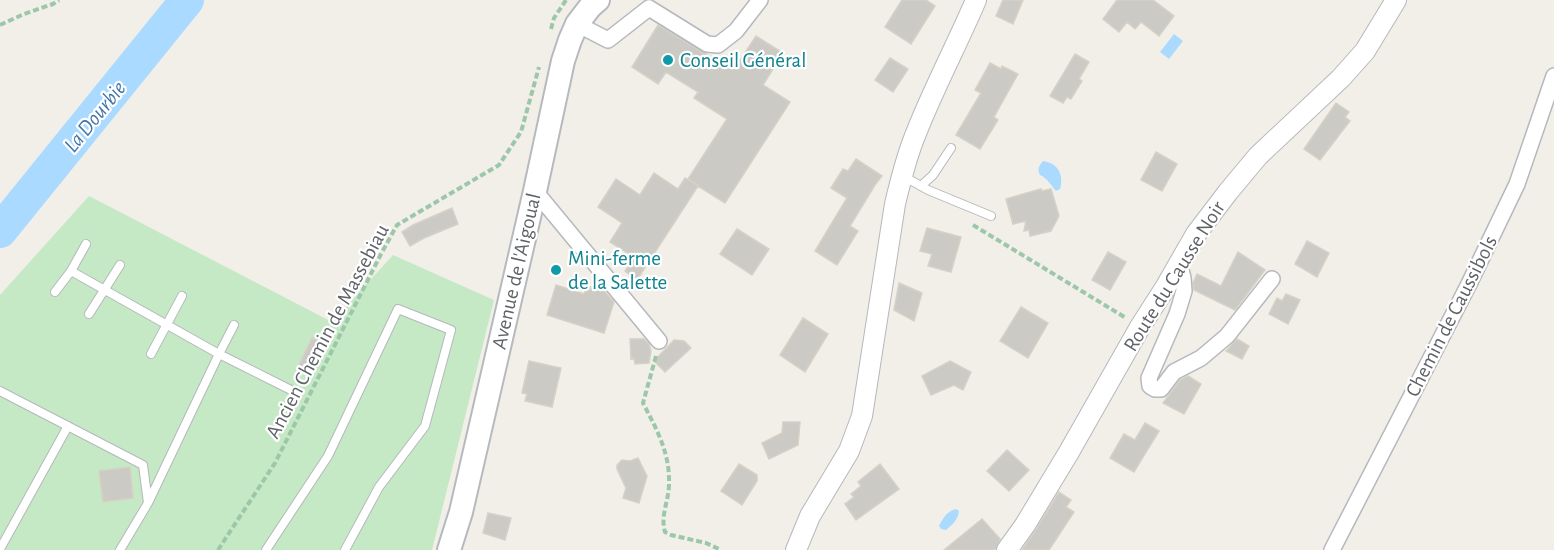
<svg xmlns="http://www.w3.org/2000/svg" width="1554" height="550" font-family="'Alegreya Sans',sans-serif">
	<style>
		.green { fill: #c5e8c5 }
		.water { fill: #aadaff }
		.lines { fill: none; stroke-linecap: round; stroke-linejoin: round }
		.river { stroke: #aadaff; stroke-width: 34 }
		.building { fill: #cccac5; stroke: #d6d1c6; stroke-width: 1.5 }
		.service-casing { stroke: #b5b8bc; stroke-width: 10 }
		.minor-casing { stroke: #b5b8bc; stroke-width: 18 }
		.tertiary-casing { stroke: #b5b8bc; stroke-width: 22 }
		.secondary-casing { stroke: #b6babf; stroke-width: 26 }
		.path { stroke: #9cc7a9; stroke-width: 4; stroke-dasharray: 6 3; stroke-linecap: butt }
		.service { stroke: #fff; stroke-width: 8 }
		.minor { stroke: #fff; stroke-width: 15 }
		.tertiary { stroke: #fff; stroke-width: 20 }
		.secondary { stroke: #fff; stroke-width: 22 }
		.culture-dot { fill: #0f9aa8; stroke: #fff; stroke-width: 2 }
		.labels { text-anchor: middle; stroke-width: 4.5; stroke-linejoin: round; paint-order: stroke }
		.culture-label { font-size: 21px; fill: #0d838f; stroke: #fff; text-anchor: start }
		.street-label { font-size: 21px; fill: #5f6368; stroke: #fff }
		.water-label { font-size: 22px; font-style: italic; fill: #4174aa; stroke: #fff }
	</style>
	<rect width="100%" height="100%" fill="#f1efe8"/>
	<path class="green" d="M89 196 332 322 393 255 494 300 432 550H0V295Z"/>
	<path class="water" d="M1174 34 1183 41 1169 59 1160 52Z
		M1043 161C1059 163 1064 176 1060 189L1056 191C1051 185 1047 178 1040 175 1037 169 1039 166 1043 161Z
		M956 509 959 511C958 520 952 525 946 530L941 529 939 526C943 518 947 511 956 509Z"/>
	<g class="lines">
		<path class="river" d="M0 231 187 0"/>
	</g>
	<path class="building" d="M902 0H926L935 6 911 44 885 27Z
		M1003 0H1023L1013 24 996 16Z
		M1117 0H1153L1174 16 1159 36 1141 22 1135 29 1127 22 1119 32 1103 19Z
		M658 25 702 52 718 60 719 57 735 68 756 36 783 53 763 85 790 102 725 203 698 186 637 280 625 271 634 257 610 242 622 223 598 207 616 179 640 195 654 173 678 189 685 178 698 185 688 179 727 119 694 98 698 92 666 72 658 84 632 67Z
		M1075 54 1089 62 1079 79 1082 81 1071 99 1067 97 1063 103 1050 96Z
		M890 58 908 69 893 92 875 80Z
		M990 63 1001 69 1002 66 1018 74 994 117 998 120 980 149 956 135 981 93 975 90Z
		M1336 103 1349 112 1345 117 1350 121 1320 160 1304 149Z
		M1156 152 1177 164 1162 191 1141 180Z
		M856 159 882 176 875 185 850 226 858 231 837 265 815 251 847 198 831 188 843 169 848 171Z
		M1041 189 1042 191 1051 189 1059 216 1051 231 1030 236 1029 230 1024 231 1026 221 1013 224 1006 199Z
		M452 208 458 224 424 238 410 246 402 232 413 225Z
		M927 228 961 237 951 272 928 266 932 254 920 251Z
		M737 229 769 249 752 275 720 254Z
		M1307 241 1329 253 1317 277 1295 264Z
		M1108 252 1126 262 1110 290 1092 280Z
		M1238 252 1265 270 1235 310 1194 290 1193 283 1197 274 1221 286Z
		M899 283 922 293 914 321 894 310Z
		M556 285 584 294 587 286 605 292 614 302 604 333 547 315Z
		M1286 294 1300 300 1288 324 1269 314 1277 298 1282 301Z
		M1021 307 1048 323 1028 358 1000 341Z
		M803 318 828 334 805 372 780 355Z
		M312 338 326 344 311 373 298 367Z
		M630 339H644L649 344 651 351 649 363 635 364 634 358 631 359Z
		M1237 339 1249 346 1242 359 1226 351Z
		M674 340 684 341 691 348 665 372 654 361Z
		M529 361 561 368 552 407 525 401 527 394 522 393Z
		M950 361 971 372 963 390 954 385 931 395 922 376Z
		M1188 376 1201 384 1184 414 1163 403 1180 380Z
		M783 422H800L798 445 769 459 762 443 782 433Z
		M1145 423 1159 431 1134 472 1110 458 1124 434 1135 440Z
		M1007 450 1029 470 1009 491 987 471Z
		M638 458 647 476 639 503 623 498 626 488 617 469V465L622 460 630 461Z
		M739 464 757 475V481L742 505 721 491Z
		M880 464 899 489 856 520 845 504 854 497 851 494 861 486 858 482Z
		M130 467 133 498 103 502 99 471Z
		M1059 492 1071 500 1066 507 1074 512 1049 550H1022L1035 531Z
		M488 513 511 518 505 540 483 533Z
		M982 519 1000 539 995 550H944Z"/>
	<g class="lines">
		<g class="service-casing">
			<path id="service" d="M903 176 928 190 991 216
				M921 186 933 175 951 148
				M86 244 71 271 219 354 148 503
				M55 292 71 271
				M89 314 120 265
				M234 325 219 354 289 389
				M151 354 182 296
				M0 391 143 465 148 503 120 550
				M0 549 68 426
				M266 550 328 456 398 309 451 330 425 426 379 487 345 550"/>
		</g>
		<g class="minor-casing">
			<path id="minor" d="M577 24 608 40 649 8 707 44 718 45 736 31 760 0
				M535 191 659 341
				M1179 262 1183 278 1184 291 1177 314 1149 378 1150 386 1155 389H1161L1174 372 1201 358 1227 336 1272 279
				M1332 550 1469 284 1517 184 1554 76"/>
		</g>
		<g class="tertiary-casing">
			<path id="tertiary" d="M796 550 810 516 849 451 862 416 895 204C900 183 905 162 913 141 931 93 956 47 976 0
				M1007 550 1025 525 1069 452 1140 327 1165 288 1196 234 1228 192 1258 156 1341 78 1365 51 1396 0"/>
		</g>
		<g class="secondary-casing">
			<path id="secondary" d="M449 550 461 512 535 191 563 61 570 40 577 24 590 7 598 0"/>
		</g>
		<path class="path" d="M0 25 24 14 53 4 59 0
			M551 29 554 18 566 0
			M973 225 1126 318
			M656 356 643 403C657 430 670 453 669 484 669 501 660 515 665 532L671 535 706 543 721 550
			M218 550 275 463 381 254 397 225 499 165 521 132 539 67"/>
		<use href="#service" class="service"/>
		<use href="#minor" class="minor"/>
		<use href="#tertiary" class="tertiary"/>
		<use href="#secondary" class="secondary"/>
	</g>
	<g class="culture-dot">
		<circle cx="668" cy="60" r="6"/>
		<circle cx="556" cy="270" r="6"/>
	</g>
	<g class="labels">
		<g class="culture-label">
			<text x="680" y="67">Conseil Général</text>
			<text x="568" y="265">Mini-ferme<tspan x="568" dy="24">de la Salette</tspan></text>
		</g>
		<g class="street-label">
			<text transform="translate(516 271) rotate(-77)" y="7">Avenue de l'Aigoual</text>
			<text transform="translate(1174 276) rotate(-58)" y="7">Route du Causse Noir</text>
			<text transform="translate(1451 316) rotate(-63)" y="7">Chemin de Caussibols</text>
			<text transform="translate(327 331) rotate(-62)" y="7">Ancien Chemin de Massebiau</text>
		</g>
		<g class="water-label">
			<text transform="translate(94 116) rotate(-51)" y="8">La Dourbie</text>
		</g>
	</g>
</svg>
